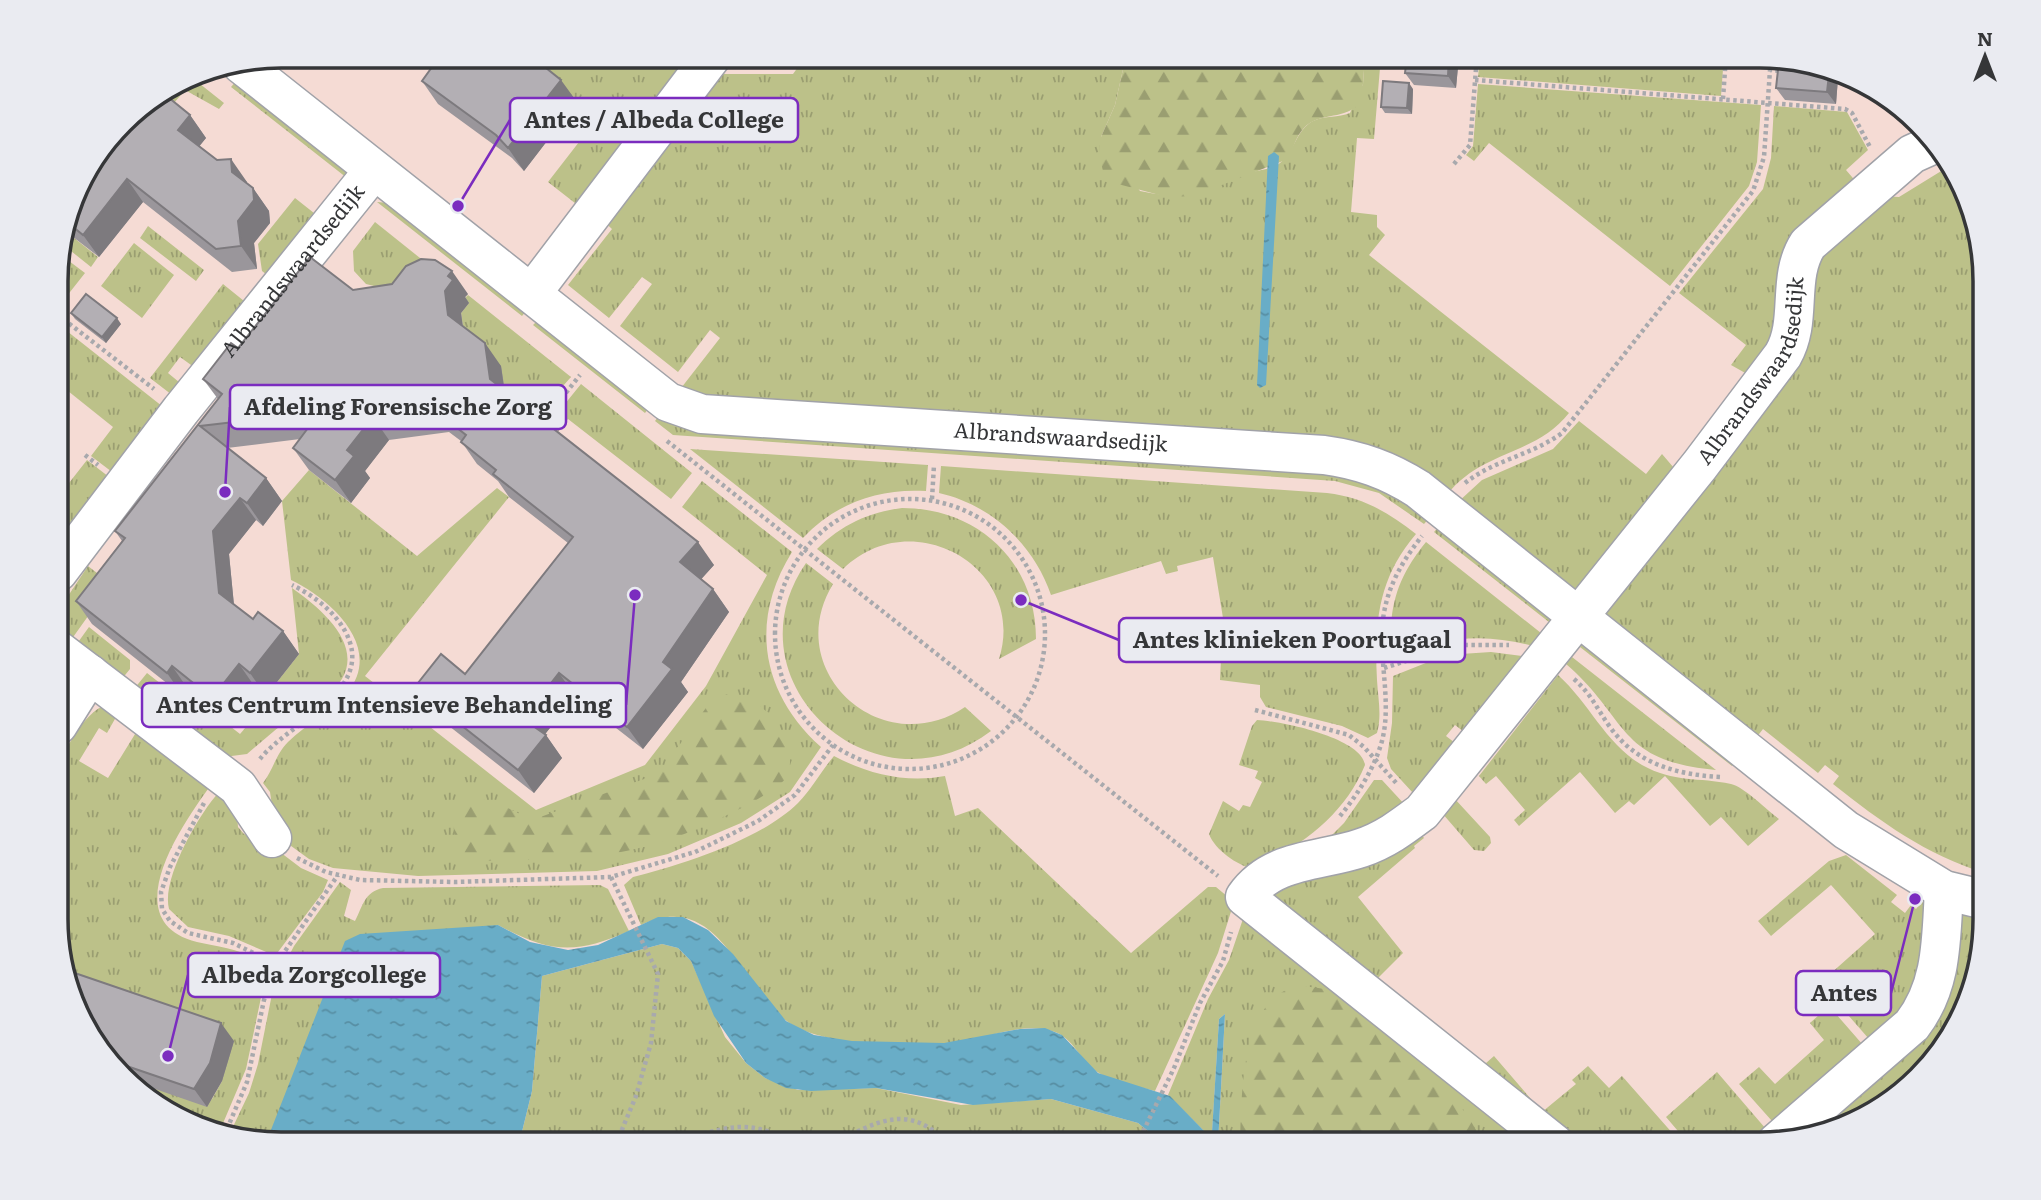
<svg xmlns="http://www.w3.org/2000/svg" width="2041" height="1200" font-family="Literata,serif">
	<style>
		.medical { fill: #f5dbd4 }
		.grass { fill: url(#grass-tufts) }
		.forest { fill: url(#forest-firs) }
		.water { fill: url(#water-ripples) }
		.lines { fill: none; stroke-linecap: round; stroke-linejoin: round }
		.minor-casing { stroke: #a1a2a8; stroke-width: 41 }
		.path { stroke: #a8a9ad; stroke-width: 4.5; stroke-dasharray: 3.5 3.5; stroke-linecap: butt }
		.minor { stroke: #fff; stroke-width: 38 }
		.wall { fill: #9a969b }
		.shaded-wall { fill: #7d7a7e }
		.building { fill: #b3afb4; stroke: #7d7a7e; stroke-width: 2 }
		.labels { text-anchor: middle; stroke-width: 7; stroke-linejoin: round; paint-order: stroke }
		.street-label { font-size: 21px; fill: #353638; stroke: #eaebf1 }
		.rim { fill: none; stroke: #353638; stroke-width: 3.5 }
		.leader { fill: none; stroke: #7b2cbf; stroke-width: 2.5 }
		.callout-dot { fill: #7b2cbf; stroke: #eaebf1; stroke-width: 2.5 }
		.callout { fill: #eaebf1; stroke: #7b2cbf; stroke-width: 2.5 }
		.callout-label { font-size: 23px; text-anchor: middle; font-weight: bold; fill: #353638 }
	</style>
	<defs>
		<pattern id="grass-tufts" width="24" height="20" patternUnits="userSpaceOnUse" patternTransform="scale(1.75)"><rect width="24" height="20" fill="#bcc189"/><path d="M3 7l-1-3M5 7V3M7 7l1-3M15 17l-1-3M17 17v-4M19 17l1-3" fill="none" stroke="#9a9e71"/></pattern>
		<pattern id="forest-firs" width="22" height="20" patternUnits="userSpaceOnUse" patternTransform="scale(1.75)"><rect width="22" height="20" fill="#bcc189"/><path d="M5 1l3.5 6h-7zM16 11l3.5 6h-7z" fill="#9a9e71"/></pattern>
		<pattern id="water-ripples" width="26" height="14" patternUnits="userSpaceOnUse" patternTransform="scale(1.75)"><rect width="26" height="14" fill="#69adc7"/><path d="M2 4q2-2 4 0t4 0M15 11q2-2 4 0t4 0" fill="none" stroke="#578ea3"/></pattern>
	</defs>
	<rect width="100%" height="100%" fill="#eaebf1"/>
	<path class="medical" d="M281 56H1760L1873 86 1955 168 1984 266 1985 933 1955 1032 1873 1114 1774 1144H281L168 1114 94 1044 58 948V252L79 181 132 112 195 73Z"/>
	<path class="grass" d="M517 56H699L580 207 548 182 579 142 559 126 579 100 576 102Z
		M806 56H1126L1115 105 1101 137 1140 191C1192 202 1203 191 1249 173 1259 169 1272 170 1280 163 1295 151 1296 130 1313 121 1325 115 1338 118 1350 113L1363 84 1365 56H1381L1374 139 1357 138 1351 212 1377 215V227L1385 235 1369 255 1569 413C1535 456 1482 450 1447 495L1417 472 702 399 678 392 720 338 710 330 678 372 620 326 652 284 642 277 609 318 568 285 612 229 600 218 716 74H793Z
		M1480 56H1724L1721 96 1478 77Z
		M190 76 224 103 219 109 185 90 174 103 163 93Z
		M238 79 348 171 347 178 231 87Z
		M1478 84 1761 105 1757 162 1749 186 1670 286 1489 143 1474 161 1466 155 1473 146Z
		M1774 106 1847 112 1868 150 1846 170 1858 184 1778 341 1747 374 1731 365 1746 345 1679 293 1763 189 1771 158Z
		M1951 165 1984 266 1985 873C1926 855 1881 822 1833 784L1839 776 1825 765 1818 773 1763 729 1756 738 1603 618 1725 462 1823 247 1880 196 1899 197Z
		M295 198 319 217 271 278 262 271 258 244Z
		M377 202 389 203 528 309 522 316Z
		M375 222 425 262 402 293 366 284 354 271 353 251Z
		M148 226 204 270 196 281 140 238Z
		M64 230 98 257 91 267 61 243Z
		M134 243 174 275 142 318 101 286Z
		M69 261 85 273 59 306 58 275Z
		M223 284 244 301 248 296 253 300 198 370 180 357 168 373 185 387 176 398 150 378Z
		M468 295 571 377 531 422 467 359 461 313 469 303 464 299Z
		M540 318 651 405 645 413 533 325Z
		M58 324 167 410 116 475 91 456 113 427 58 383Z
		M581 384 692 473 671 499 568 419 552 439 543 431Z
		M661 413 1357 475 1431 516 1424 524 1379 493 1335 481 673 435 655 421Z
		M1579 421 1646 474 1662 454 1674 468 1580 595 1457 503 1482 480 1553 449Z
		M690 449 928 465 926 491C879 488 836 503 803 538Z
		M87 460 113 480 58 550V497Z
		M941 466 1327 493C1362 497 1388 512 1416 534 1378 578 1374 624 1377 680 1378 698 1382 716 1377 733L1368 738 1342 726 1266 707 1260 697V685L1220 680 1223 618 1213 557 1177 566 1178 571 1166 574 1161 561 1051 595C1034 545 992 505 939 493Z
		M309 470 417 556 497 488 509 497 365 676 536 810 645 765 706 686 767 575 682 507 702 481 792 552C749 621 761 693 821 747L790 792 741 823 668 854 597 871 418 876 333 868 309 859 287 843 273 812 270 792 263 783C273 770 276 754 288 742 306 724 331 713 347 693 385 647 329 598 291 580L282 501Z
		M902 508C978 508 1036 562 1036 639L999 659C1028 567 911 502 843 569L817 549C841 525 869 512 902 508Z
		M1441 524 1560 618 1554 626 1434 532Z
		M1426 542 1546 637 1537 647C1504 638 1471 634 1437 644 1423 648 1409 659 1395 652 1388 644 1390 636 1391 626 1393 592 1405 568 1426 542Z
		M806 563 833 584C780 671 882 763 965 707L991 731C876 819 724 682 806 563Z
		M88 566 111 584 71 640 58 626V611Z
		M292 588C329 614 377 658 324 698 314 706 304 715 292 719L267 703 266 696 299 654Z
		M89 627 130 660V669L121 680 76 645Z
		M1587 639 1738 758 1732 766 1580 647Z
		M1491 652 1529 657 1468 735 1455 725 1446 736 1459 746 1417 794 1413 793 1391 769 1387 758 1392 723 1393 676 1446 655Z
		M1572 657 1716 770C1616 761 1629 718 1566 664Z
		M147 673 183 701 189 694 240 734 259 712C267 712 279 717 280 726L247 754 224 757 134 689Z
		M1558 675C1590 704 1605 743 1642 765 1674 783 1699 777 1731 784 1743 786 1768 811 1779 819L1748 846 1721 817 1710 826 1665 776 1634 805 1629 801 1615 813 1580 772 1519 826 1514 820 1525 810 1496 776 1486 784 1479 776Z
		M107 705 120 710 107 733 99 728 79 761 108 778 140 726 213 782C184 822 113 921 197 942 220 947 251 950 267 969L246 1069 221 1128 168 1114 135 1082 204 1104 212 1099 222 1081 72 985 58 948V798C64 788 55 776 59 765 65 748 88 708 107 705Z
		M1257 720C1281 721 1362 738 1365 765 1345 815 1300 847 1253 869 1237 865 1215 850 1209 834L1223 801 1239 811 1243 805 1250 807 1262 782 1255 778 1258 771 1239 765 1252 726Z
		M834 756C870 775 907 783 945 776L955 816 978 808 1131 953 1208 887H1216L1234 902 1218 953 1155 1091C1137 1086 1115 1083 1099 1073 1081 1063 1073 1036 1052 1031 1023 1022 992 1037 963 1041 918 1048 842 1047 800 1029 741 1003 726 885 641 925L624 885 633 877C682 865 762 839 798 803 812 789 821 771 834 756Z
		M1374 780H1382L1406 806 1403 813 1322 845 1344 823Z
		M219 792 237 814 238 827 244 834 272 846 301 868 328 880 323 892 278 952 271 954 229 936 188 927 169 909C161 879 199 814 219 792Z
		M1454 798 1490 837 1491 843 1484 851 1474 850 1442 813Z
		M1421 834 1424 838 1414 846 1415 848 1358 897 1403 953 1370 986 1264 893Z
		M1846 855 1897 895 1891 902 1905 913 1911 905 1916 909 1922 902 1930 903 1931 969 1876 1047 1820 983 1875 934 1831 885 1771 936 1758 921 1829 861Z
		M340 882 351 890 344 916 355 921C363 906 364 892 383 888L600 885 608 889 629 931C575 955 550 953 498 925L278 1117 267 1140 231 1131 249 1093 258 1064 274 984 294 946Z
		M1956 905 1985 914V933L1955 1032 1873 1114 1796 1137 1908 1039Z
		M1245 913 1543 1144H1218L1225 1014 1219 1019 1212 1134 1208 1135 1168 1095 1208 999 1229 960Z
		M662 944 678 948 691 961 725 1037 746 1063 765 1078 798 1090 876 1088 961 1105 1051 1099 1138 1123 1164 1144H519L532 1091 542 976Z
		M1829 1006 1870 1053 1780 1130 1739 1084 1759 1067 1775 1084 1824 1040 1810 1023Z
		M1494 1056 1542 1112 1576 1084 1572 1080 1588 1066 1609 1088 1622 1076 1682 1144H1570L1477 1071Z
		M1717 1072 1772 1136 1761 1144H1689L1666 1117Z"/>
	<path class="forest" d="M543 56H612C593 81 564 72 543 56Z
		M1126 56H1365L1363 84 1357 106C1341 120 1319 112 1304 128 1296 136 1293 149 1288 159L1194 196 1167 197 1118 184 1103 171 1099 154 1101 137 1115 105Z
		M727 694C764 694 801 742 787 778 768 795 746 806 723 817 634 861 576 859 478 861 448 853 443 803 479 800 499 798 516 816 535 819L655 775 663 768 708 705Z
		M1985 933 1955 1032 1873 1114 1835 1125C1862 1102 1938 1045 1951 1017 1964 990 1948 943 1985 933Z
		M1298 986C1309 987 1320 987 1330 991 1371 1011 1470 1100 1482 1144H1240C1242 1097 1239 998 1298 986Z"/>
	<path class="water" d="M1274 152 1279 156 1266 385 1260 388 1257 385 1268 156Z
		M658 917H683L708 930 733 954 786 1021 814 1035 852 1041 944 1043 1020 1029 1045 1028 1062 1035 1098 1073 1170 1096 1208 1135 1212 1132 1219 1019 1225 1014 1218 1144H1164L1138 1123 1051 1099 973 1105 876 1088 811 1091 786 1088 765 1078 746 1063 714 1016 691 961 678 948 662 944 542 976 532 1091 519 1144H281L267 1140 345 941 360 934 498 925 530 942 568 950 598 945Z"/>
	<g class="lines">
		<g class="minor-casing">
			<g id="minor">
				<path id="s1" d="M241 64 668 402 702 414 1324 455C1360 460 1388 470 1418 489L1846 830 1944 890 1985 900"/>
				<path d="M532 293 712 56"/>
				<path id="s2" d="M58 572 181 410 374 170"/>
				<path d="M58 650 238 787 272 838"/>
				<path d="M58 725 90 674"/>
				<path d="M1776 1143 1912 1025C1943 985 1941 938 1944 890"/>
				<path id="s3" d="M1555 1144 1245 897C1272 858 1320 862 1361 848 1385 840 1402 827 1422 812L1700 465 1783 355C1803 321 1786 278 1808 244L1912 154 1932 145"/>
			</g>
		</g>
		<path class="path" d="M199 72 210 80
			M1475 80 1845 109 1852 113 1870 147
			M1723 99 1726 56
			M1454 164 1470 145 1477 56
			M58 315 154 389
			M540 426 580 375
			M667 441 1218 876
			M85 455 98 465
			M1465 483C1494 460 1532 455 1562 433L1753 191 1764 157 1770 70 1783 71
			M775 634a135 135 0 1 1 270 0a135 135 0 1 1-270 0Z
			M932 499 934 465
			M1384 668 1456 645H1509
			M1574 679C1592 695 1597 709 1610 727 1636 764 1678 775 1721 777
			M1255 710 1349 735 1364 747 1398 785
			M260 759C290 721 378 691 345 631 334 611 313 595 292 585
			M204 803 170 867 161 892 162 909 170 921 188 933 233 943 276 964
			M1340 816C1358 794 1374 769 1382 741 1390 710 1383 677 1382 645 1380 601 1396 569 1422 536
			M297 858 326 872 360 880 454 882 611 877 695 852 758 821 795 795 833 745
			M611 877 658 974 651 1043 636 1096 616 1144
			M227 1129 247 1082 264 1000 276 964 338 875
			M620 1134C636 1137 652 1140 669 1139 725 1134 739 1112 795 1144
			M832 1144C877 1122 908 1101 948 1144
			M999 1144C1023 1130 1049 1130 1074 1144
			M1137 1144 1174 1068 1200 1003 1223 961 1231 932"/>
		<use href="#minor" class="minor"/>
	</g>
	<path class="wall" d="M439 56H531L577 102 524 171 512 158 438 104 422 81 440 57Z
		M1459 56 1456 88 1414 85 1405 73Z
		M1779 61 1837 77 1838 78 1836 104 1785 100 1776 88Z
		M1413 89 1412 114 1385 113 1381 107Z
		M190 115 206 138 199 146 247 182V183L253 188 269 211 270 223 254 243 257 269 232 272 143 202 99 257 64 230 79 181Z
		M353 290 468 294 465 297 469 303 461 313 463 326 501 366 505 391 714 565 701 579 713 589 729 612 681 682 688 692 643 749 575 696 545 734 562 758 534 793 430 711 414 688 465 674 568 543 509 497 498 481 477 464 461 441 449 432 389 440 365 471 370 478 351 503 309 470 293 448 300 439 227 448 266 478 282 501 263 526 256 520 229 554 234 605 253 619 283 631 299 654 266 696 255 687 228 720 188 689 183 696 92 624 76 601 122 541 115 531 218 399 203 379 238 348Z
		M71 313 121 324 106 343 75 319Z
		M234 1041 222 1081 207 1107 135 1082 94 1044Z"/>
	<path class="shaded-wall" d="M403 56H411L407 62Z
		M1449 56H1459L1456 88 1448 76Z
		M1829 74 1838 78 1836 104 1827 92Z
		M561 80 577 102 524 171 508 148Z
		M1409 83 1413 89 1412 114 1407 108Z
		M190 115 206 138 194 153 178 130Z
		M231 159 247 182 248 195 232 172Z
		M127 179 143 202 99 257 83 235Z
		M253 188 269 211 270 223 254 243 257 269 241 246 238 221Z
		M452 271 468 294 465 297 469 303 461 313 464 337 448 315 445 291 448 276Z
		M117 318 121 324 106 343 102 337Z
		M485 343 501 366 506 402 490 379Z
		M373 417 389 440 365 471 370 478 351 503 335 480 347 450Z
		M266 478 282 501 263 526 247 503Z
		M240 498 256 520 229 554 235 616 219 593 213 531Z
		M698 542 714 565 696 585 680 562Z
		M713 589 729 612 681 682 688 692 643 749 627 727 663 662Z
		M283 631 299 654 266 696 250 673Z
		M239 664 255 687 228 720 212 698Z
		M172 666 188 689 183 696 167 673Z
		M559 673 575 696 539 742 523 719Z
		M546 735 562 758 534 793 518 770Z
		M221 1023 234 1041 222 1081 207 1107 194 1089Z"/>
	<path class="building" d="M440 56H531L561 80 508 148 496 135 422 81Z
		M1407 56H1449L1448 76 1405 73Z
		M1779 61 1829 74 1827 92 1776 88Z
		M1383 81 1409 83 1407 108 1381 107Z
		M163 93 190 115 178 130 217 160 231 159 232 172 253 188 254 200 238 221 241 246 216 249 127 179 83 235 67 222 79 181 132 112Z
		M310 257 353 290 392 284 406 266 421 259 435 260 452 271 448 276 453 280 445 291 448 315 485 343 490 379 698 542 680 562 713 589 663 662 672 669 627 727 559 673 523 719 546 735 518 770 414 688 441 654 465 674 573 537 493 474 496 470 461 442 466 435 433 409 373 417 347 450 354 456 335 480 293 448 320 412 200 426 266 478 247 503 240 498 213 531 219 593 253 619 258 612 283 631 250 673 239 664 212 698 172 666 167 673 76 601 125 538 115 531 222 394 203 379 231 343 238 348Z
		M86 294 117 318 102 337 71 313Z
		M66 970 221 1023 210 1063 194 1089 112 1061 94 1044Z"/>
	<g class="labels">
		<g class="street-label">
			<text dy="7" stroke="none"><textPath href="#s2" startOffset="382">Albrandswaardsedijk</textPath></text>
			<text dy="7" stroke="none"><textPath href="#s3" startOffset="1152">Albrandswaardsedijk</textPath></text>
			<text dy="7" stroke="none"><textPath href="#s1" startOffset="940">Albrandswaardsedijk</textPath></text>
		</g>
	</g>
	<path d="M0 0H2041V1200H0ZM281 68H1760A213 213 0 0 1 1973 281V919A213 213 0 0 1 1760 1132H281A213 213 0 0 1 68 919V281A213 213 0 0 1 281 68Z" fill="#eaebf1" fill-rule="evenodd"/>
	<path class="rim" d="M281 68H1760A213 213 0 0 1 1973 281V919A213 213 0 0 1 1760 1132H281A213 213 0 0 1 68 919V281A213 213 0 0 1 281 68Z"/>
	<path class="leader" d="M458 206L510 120M225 492L230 407M1021 600L1119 640M635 595L626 705M168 1056L188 975M1915 899L1891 993"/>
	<g class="callout-dot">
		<circle cx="458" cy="206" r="7"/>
		<circle cx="225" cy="492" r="7"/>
		<circle cx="1021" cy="600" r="7"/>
		<circle cx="635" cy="595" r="7"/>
		<circle cx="168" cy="1056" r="7"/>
		<circle cx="1915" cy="899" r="7"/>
	</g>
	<g class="callout">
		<rect x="510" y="98" width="288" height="44" rx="7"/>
		<rect x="230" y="385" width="336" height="44" rx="7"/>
		<rect x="1119" y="618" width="346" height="44" rx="7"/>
		<rect x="142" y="683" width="484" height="44" rx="7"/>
		<rect x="188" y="953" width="252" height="44" rx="7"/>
		<rect x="1796" y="971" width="95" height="44" rx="7"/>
	</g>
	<g class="callout-label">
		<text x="654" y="128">Antes / Albeda College</text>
		<text x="398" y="415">Afdeling Forensische Zorg</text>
		<text x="1292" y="648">Antes klinieken Poortugaal</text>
		<text x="384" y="713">Antes Centrum Intensieve Behandeling</text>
		<text x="314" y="983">Albeda Zorgcollege</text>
		<text x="1844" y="1001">Antes</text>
	</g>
	<g transform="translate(1985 56)" stroke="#eaebf1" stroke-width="5" paint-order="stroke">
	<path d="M0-5L12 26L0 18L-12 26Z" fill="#353638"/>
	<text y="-10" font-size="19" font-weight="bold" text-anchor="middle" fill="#353638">N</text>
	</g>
</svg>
